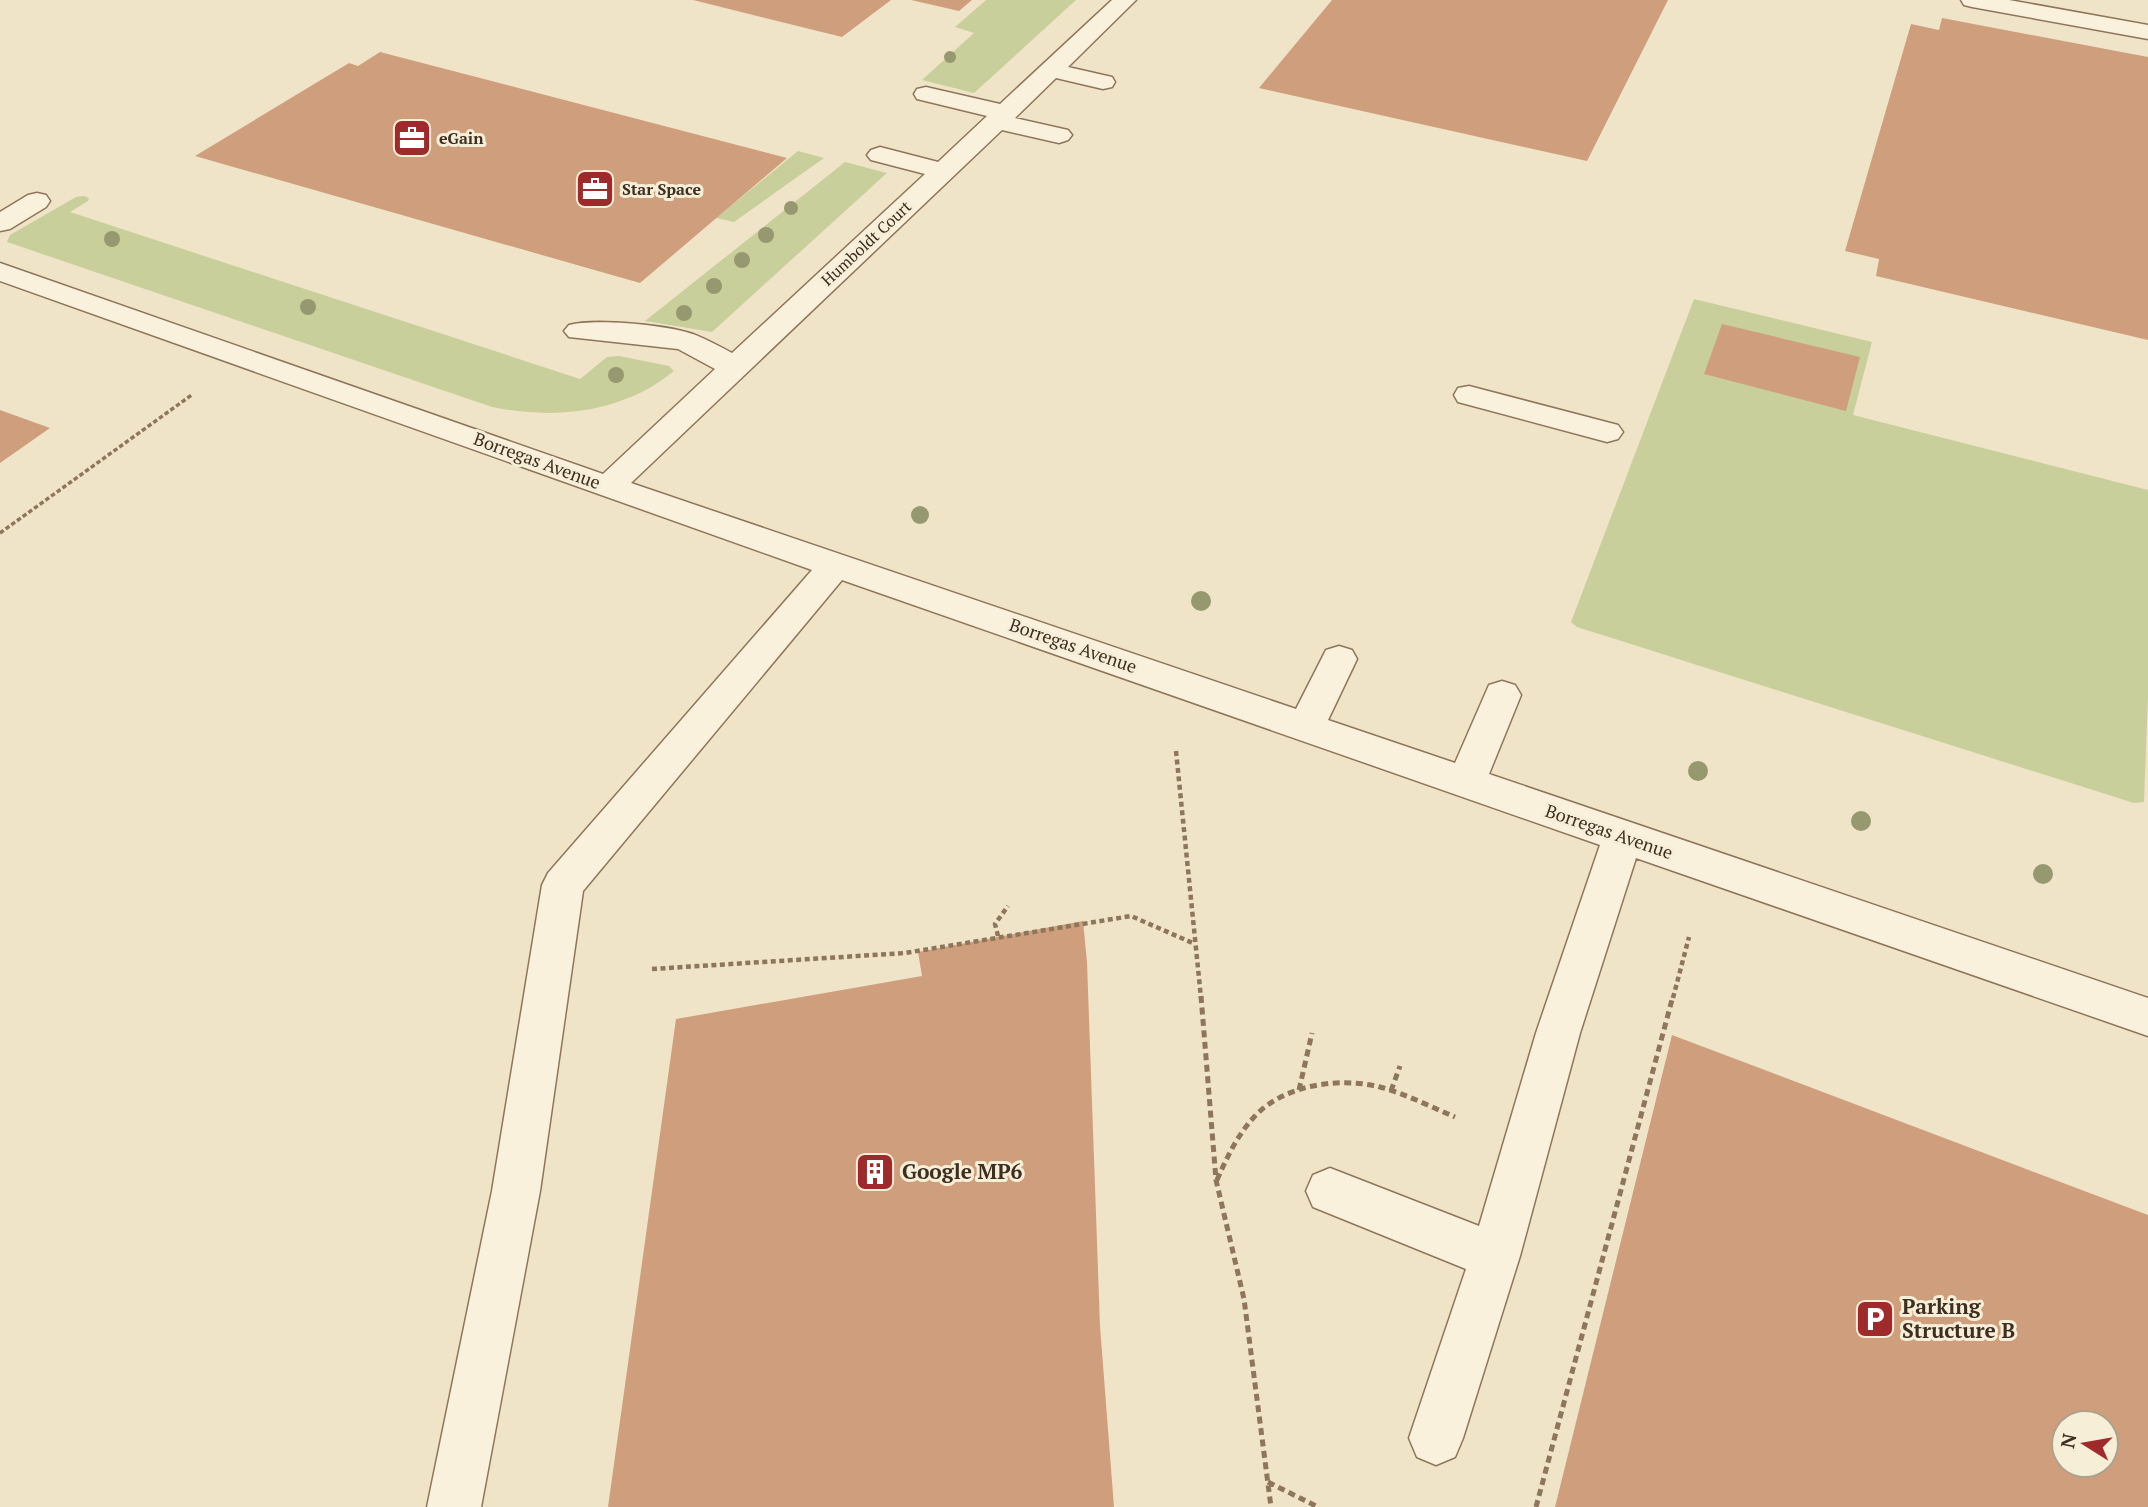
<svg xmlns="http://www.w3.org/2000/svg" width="2148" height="1507" font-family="'PT Serif',serif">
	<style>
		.green { fill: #c9cf9b }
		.building { fill: #cf9f7d; fill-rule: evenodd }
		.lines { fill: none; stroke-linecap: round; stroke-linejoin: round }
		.minor-casing { stroke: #8d765c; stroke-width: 3 }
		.path-far2 { stroke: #8d765c; stroke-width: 3.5; stroke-dasharray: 4.5 2.5; stroke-linecap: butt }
		.path-far1 { stroke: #8d765c; stroke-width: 4.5; stroke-dasharray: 5 3.5; stroke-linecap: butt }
		.path { stroke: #8d765c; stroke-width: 5; stroke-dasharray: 7 4.5; stroke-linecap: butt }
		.minor { fill: #faf1dc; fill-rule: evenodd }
		.tree { fill: #96986f }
		.labels { text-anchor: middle; stroke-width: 6; stroke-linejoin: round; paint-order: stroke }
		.far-poi-label { font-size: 16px; font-weight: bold; fill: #3d2e20; stroke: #f7eed8; text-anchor: start }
		.far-street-label { font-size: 16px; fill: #3d2e20; stroke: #f7eed8 }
		.street-label { font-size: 18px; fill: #3d2e20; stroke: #f7eed8 }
		.near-poi-label { font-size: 21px; font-weight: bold; fill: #3d2e20; stroke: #f7eed8; text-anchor: start }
	</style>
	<rect width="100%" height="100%" fill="#f0e4c8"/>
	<path class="green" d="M986 0H1076L974 93 922 80 974 33 955 27Z
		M798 151 824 158 734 222 716 218Z
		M845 162 887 173 712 332 645 321Z
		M84 196 89 198 88 201 70 212 580 379 607 357 619 356 669 366 674 371C623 413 555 420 492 407L7 242 10 235 76 197Z
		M1694 299 1872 342 1853 415 2148 490V694L2144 802 2134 803 1577 627 1571 622Z"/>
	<path class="building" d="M693 0H891L842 37Z
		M911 0H972L959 11Z
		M1332 0H1668L1587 161 1259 88Z
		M1942 18 2148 57V340L1876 276 1879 259 1845 251 1911 24 1939 30Z
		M380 52 787 158 640 283 195 156 349 63 358 66Z
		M1722 324 1860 357 1846 411 1704 374Z
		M0 410 50 428 0 463Z
		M1083 921 1087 962 1100 1326 1114 1507H608L676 1019 922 976 918 952Z
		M1672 1035 2148 1215V1507H1555ZM2064 1423H2106V1465H2064Z"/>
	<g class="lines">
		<g class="minor-casing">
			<path id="minor" d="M1112 0H1136L1068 67 1112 77 1115 82 1112 87 1103 89 1056 78 1015 118 1068 130 1072 135 1068 140 1059 143 1002 130 631 483 1296 709 1326 650 1339 646 1352 650 1357 659 1328 720 1455 763 1489 685 1502 681 1515 685 1521 695 1489 774 2148 998V1036L1636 858 1580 1033 1520 1256 1463 1438 1455 1457 1436 1465 1417 1457 1409 1438 1466 1269 1313 1207 1306 1191 1313 1175 1330 1168 1479 1226 1536 1033 1600 845 842 580 583 891 540 1191 481 1507H427L492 1191 542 885 548 873 812 570 0 281V263L603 474 715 369 678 349 569 337 564 331 569 325C595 318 673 325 698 336 710 341 721 347 732 353L925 174 871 160 867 155 871 150 880 147 938 162 987 116 917 99 914 94 917 89 926 87 1000 104Z
				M1961 0H2009L2148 25V39L1972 7 1964 5Z
				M37 193 46 195 50 201 46 207 10 229 0 231V212L28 195Z
				M1469 386 1618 425 1623 432 1618 439 1607 442 1458 402 1454 395 1458 388Z"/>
		</g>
		<path class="path-far2" d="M0 533 193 394"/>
		<path class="path-far1" d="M1176 751 1201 998
			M998 936 995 924 1008 906
			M652 969 905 953 1131 916 1195 944
			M1673 998 1689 937"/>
		<path class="path" d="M1201 996 1216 1180 1244 1299 1271 1507
			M1299 1090 1312 1033
			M1391 1091 1400 1066
			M1217 1180C1227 1157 1238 1134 1255 1116 1285 1084 1340 1077 1380 1087 1406 1094 1431 1107 1455 1117
			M1268 1482 1318 1507
			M1536 1507 1673 996"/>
		<use href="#minor" class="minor"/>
	</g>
	<g class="tree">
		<circle cx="950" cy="57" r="6"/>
		<circle cx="791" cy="208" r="7"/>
		<circle cx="766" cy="235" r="8"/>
		<circle cx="112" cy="239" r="8"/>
		<circle cx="742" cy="260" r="8"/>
		<circle cx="714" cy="286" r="8"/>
		<circle cx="308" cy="307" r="8"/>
		<circle cx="684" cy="313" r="8"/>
		<circle cx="616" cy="375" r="8"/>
		<circle cx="920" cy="515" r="9"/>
		<circle cx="1201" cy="601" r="10"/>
		<circle cx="1698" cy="771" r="10"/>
		<circle cx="1861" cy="821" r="10"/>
		<circle cx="2043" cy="874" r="10"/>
	</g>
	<defs>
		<g id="office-square" transform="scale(2.0125)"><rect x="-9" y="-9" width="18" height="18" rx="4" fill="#9e2a2b" stroke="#f7eed8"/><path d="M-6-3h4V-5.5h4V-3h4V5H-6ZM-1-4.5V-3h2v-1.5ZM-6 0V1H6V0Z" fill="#fff"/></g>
		<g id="building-square" transform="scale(2.0125)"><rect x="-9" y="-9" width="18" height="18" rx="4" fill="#9e2a2b" stroke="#f7eed8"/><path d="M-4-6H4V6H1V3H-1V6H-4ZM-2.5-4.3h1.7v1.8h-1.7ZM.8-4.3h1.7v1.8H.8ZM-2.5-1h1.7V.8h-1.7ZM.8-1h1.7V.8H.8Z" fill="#fff"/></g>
		<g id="parking-square" transform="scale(2.0125)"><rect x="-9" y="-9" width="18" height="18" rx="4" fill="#9e2a2b" stroke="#f7eed8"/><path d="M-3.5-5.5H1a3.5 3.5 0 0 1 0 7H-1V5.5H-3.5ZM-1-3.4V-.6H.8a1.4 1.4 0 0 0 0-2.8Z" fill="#fff"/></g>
	</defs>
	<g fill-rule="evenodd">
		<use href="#office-square" x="412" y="138"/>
		<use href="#office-square" x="595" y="189"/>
		<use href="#building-square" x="875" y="1172"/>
		<use href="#parking-square" x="1875" y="1319"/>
	</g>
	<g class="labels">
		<g class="far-poi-label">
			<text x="439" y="144">eGain</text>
			<text x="622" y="195">Star Space</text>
		</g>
		<g class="far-street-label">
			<text transform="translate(866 243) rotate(-43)" y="6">Humboldt Court</text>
		</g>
		<g class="street-label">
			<text transform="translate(537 461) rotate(20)" y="6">Borregas Avenue</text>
			<text transform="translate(1073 646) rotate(19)" y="6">Borregas Avenue</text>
			<text transform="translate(1609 832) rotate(19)" y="6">Borregas Avenue</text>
		</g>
		<g class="near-poi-label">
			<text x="902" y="1179">Google MP6</text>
			<text x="1902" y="1314">Parking<tspan x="1902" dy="24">Structure B</tspan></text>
		</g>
	</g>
	<g transform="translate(2085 1444) rotate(281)"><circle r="33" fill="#f7eed8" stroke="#ada18e" stroke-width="2"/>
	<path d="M0-5L12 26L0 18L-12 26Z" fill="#9e2a2b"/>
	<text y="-10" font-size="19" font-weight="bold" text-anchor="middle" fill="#3d2e20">N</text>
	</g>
</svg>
